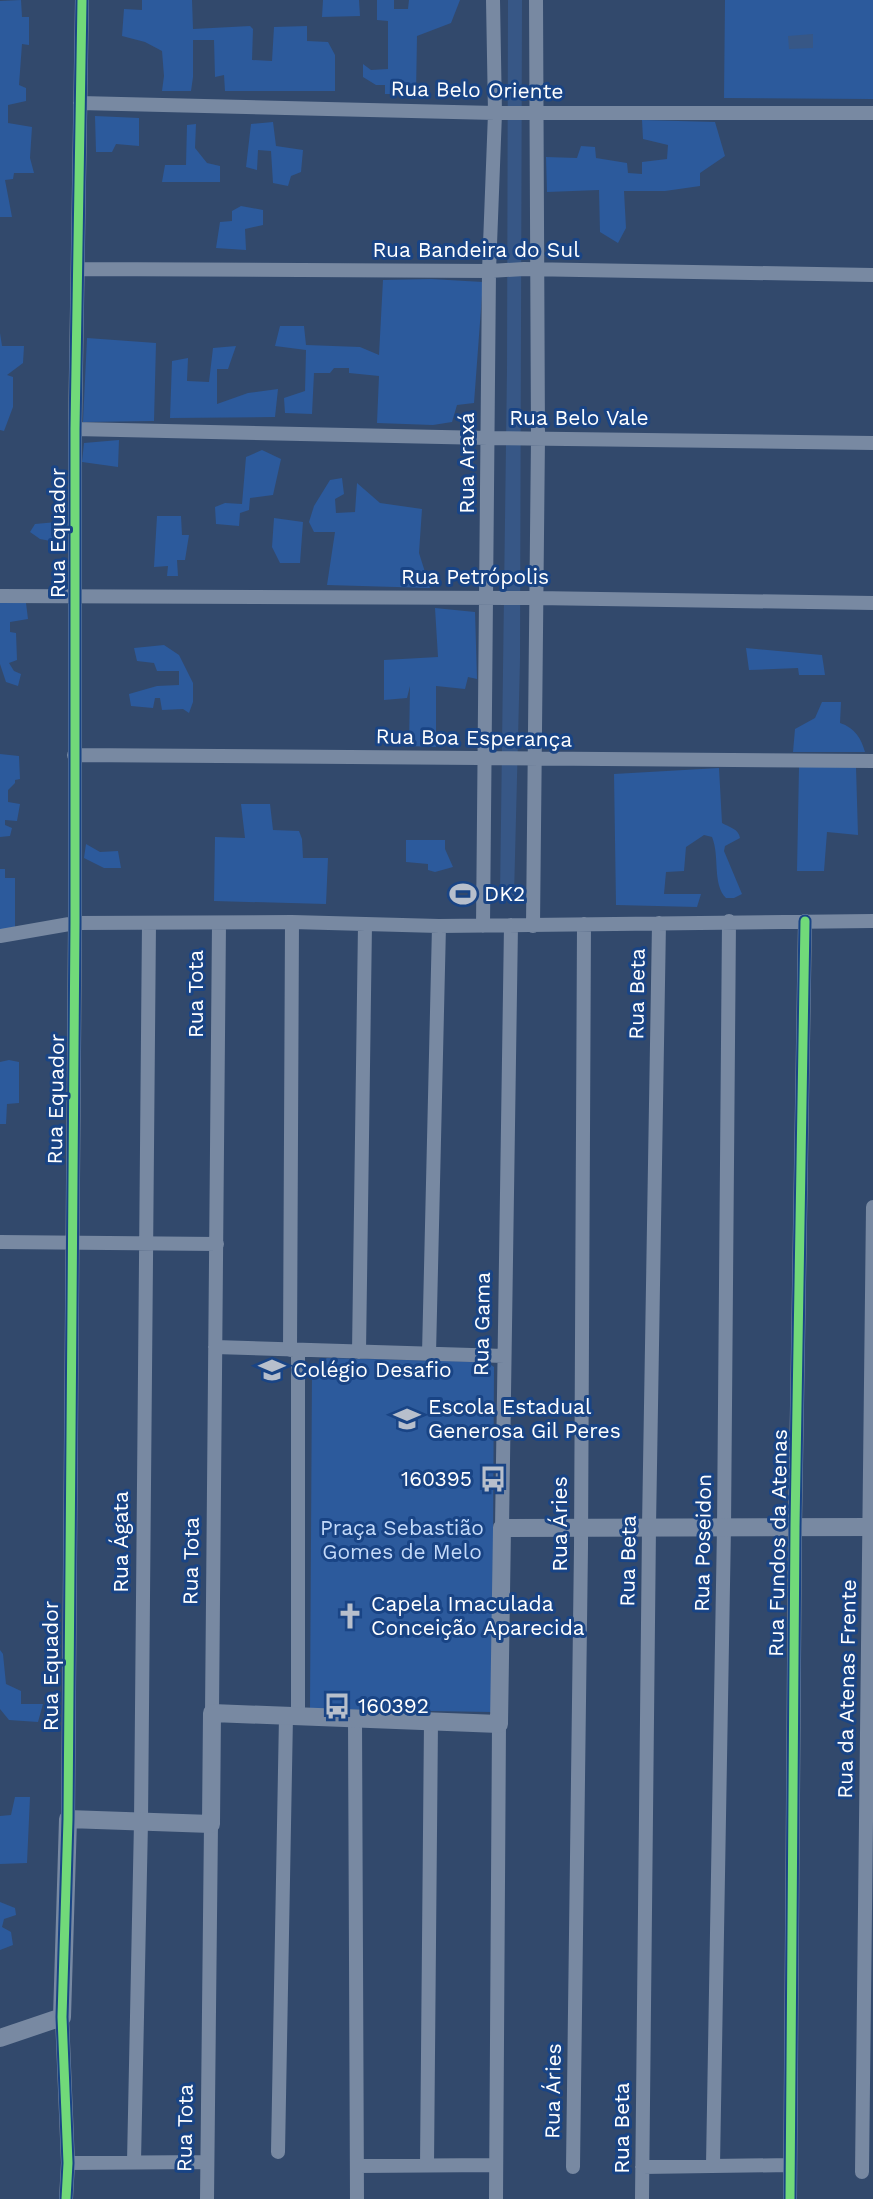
<svg xmlns="http://www.w3.org/2000/svg" width="873" height="2199" font-family="'Work Sans',sans-serif">
	<style>
		.green { fill: #2c5a9c }
		.water { fill: #375786 }
		.lines { fill: none; stroke-linecap: round; stroke-linejoin: round }
		.minor { stroke: #7889a2; stroke-width: 14 }
		.tertiary { stroke: #7889a2; stroke-width: 18 }
		.cycleway-casing { stroke: #194485; stroke-width: 13 }
		.cycleway { stroke: #71d979; stroke-width: 9 }
		.labels { text-anchor: middle; stroke-width: 6; stroke-linejoin: round; paint-order: stroke }
		.street-label { font-size: 21px; fill: #fff; stroke: #194485 }
		.poi-label { font-size: 21px; fill: #fff; stroke: #194485; text-anchor: start }
		.park-label { font-size: 21px; fill: #c4daf9; stroke: #194485 }
	</style>
	<rect width="100%" height="100%" fill="#32496c"/>
	<path class="green" d="M21 0 22 17H29V45L22 44 19 85 26 88V101L8 105V123L32 127 30 158 34 173H14L13 179 5 180 12 217H0V1Z
		M142 0H192L193 29 250 26 253 29 252 60 272 61 274 27 307 26V41L328 42 335 55V91H225L224 75 215 77 214 40H193V77L191 91H162L164 76 162 51 145 42 122 36 124 9 142 10Z
		M323 0H359L360 16 322 17Z
		M377 0H394V9H408L409 0H460L451 23 417 36 416 94H385V85H376L363 77V64L371 70 388 69V21L377 20Z
		M725 0H873V99L724 98Z
		M95 116 139 118V146L116 144 112 152H96Z
		M642 120 715 122 725 156 700 173V186L665 191H624L626 228 618 243 600 232 599 190 547 192 546 157 577 158 581 146 595 147 596 158 627 163 628 173 642 174V162L667 159 668 145 643 139Z
		M273 122 276 146 303 150 301 172 291 176 288 186 273 183 271 151 258 150 257 170 246 167 251 124Z
		M196 124 195 148 207 163 220 166V182H162L165 165H186L187 125Z
		M241 206 263 210V225L245 229 246 250 216 248 220 222 232 221V211Z
		M431 279 483 282 474 403 457 405 452 422 433 425 377 423 379 376 349 373V368H334L330 373H314L312 414 285 413 284 398 305 391 306 350 275 346 280 326H304L306 345 360 347 379 355 383 280Z
		M0 333 2 346H24L23 363 7 375 13 377V407L4 431 0 430Z
		M87 338 156 343 154 421 83 422Z
		M236 346 228 369H217V404L248 393 278 389 275 417 170 418 172 361 188 358 187 381 209 382 213 348Z
		M119 440 118 467 82 462 84 443Z
		M262 450 281 459 273 495 250 498 249 510 240 513 239 526 216 524 215 507 225 503 242 504 246 457Z
		M342 478 344 494 335 499 336 513 355 512 357 483 380 503 422 509 419 553 430 588 327 585 335 532H314L309 522 314 506 330 480Z
		M157 516H181L182 535H189L185 560H177L178 576H167L168 566 154 567Z
		M274 518 303 522 300 563H280L272 547Z
		M68 521V533L61 543 40 539 30 532 35 524Z
		M0 603H26L28 619 10 622V632L16 633 17 660 9 663 14 671 21 674 18 686 6 682 0 664Z
		M435 608 475 612 477 679 468 677 465 689 436 686V747L409 746 410 686 407 698 384 700V660L438 657Z
		M164 645 179 655 193 683V702L189 713 183 709 162 710 160 698H155L153 708 131 706 129 694 157 686 179 685V671H157L154 663 137 661 134 648Z
		M746 648 822 655 825 675H799L798 668 749 670Z
		M822 702H841L840 723C855 728 861 738 865 752H793L795 729 815 718Z
		M0 754 19 756 20 779 15 780V783L8 790V802L20 804 17 821 5 820V825L12 828 10 836 0 837Z
		M799 767H856L858 835 827 832 824 871H797Z
		M719 768 722 823C729 827 739 829 740 838L725 846 724 851 742 894 734 898H726C712 884 720 856 712 837L704 835 686 847 684 871 666 872 664 894H701L697 907 616 905 614 774Z
		M241 804H270L273 830 299 831 302 839 303 858H328L326 904 214 901 215 837 245 838Z
		M406 840H445V849L453 867 435 872 428 870V864L406 862Z
		M86 844 100 852 118 851 121 868H104L84 858Z
		M0 869H5V878H15V930H0Z
		M9 1060 19 1062V1103L7 1104 6 1124H0V1062Z
		M327 1358 487 1362 494 1367 492 1712 310 1709 312 1370Z
		M0 1650 3 1654 6 1684 21 1691V1704H43L38 1722 9 1720 0 1709Z
		M15 1797H30L27 1863 0 1864V1816L11 1815Z
		M0 1902 15 1908 16 1915 4 1919 2 1927 11 1932 13 1945 0 1950Z"/>
	<path class="water" d="M508 0H522L520 660 514 896H500L507 369Z
		M813 34V48L789 49 788 36Z"/>
	<g class="lines">
		<path class="minor" d="M80 103 495 113H873
			M78 269 489 271 524 269 873 275
			M75 429 488 438 873 443
			M0 596 536 598 873 603
			M74 755 873 761
			M483 926 489 271 495 113 493 0
			M533 926 538 437 536 0
			M0 936 75 923 292 922 439 926 873 921
			M0 1242 217 1244
			M215 1347 504 1356
			M290 1350 292 922
			M298 1350V1716
			M359 1352 365 924
			M429 1354 439 926
			M502 1528 511 925
			M212 1713 219 923
			M355 1718 357 2199
			M68 1819 75 923V429L82 0
			M62 2017 68 2163 66 2199
			M278 2152 286 1716
			M134 2162 141 1822 149 923
			M68 2163 207 2162
			M427 2165 431 1721
			M713 2165 724 1527 729 921
			M357 2166 496 2165
			M573 2167 581 1547 584 924
			M642 2167 790 2165
			M862 2172 873 1207
			M207 2199 211 1824
			M496 2199 499 1724
			M642 2199 649 1527 659 923
			M790 2199 795 1527 805 921"/>
		<path class="tertiary" d="M0 2038 62 2017 68 1819 211 1824 212 1713 499 1724 502 1528 873 1527"/>
		<g class="cycleway-casing">
			<path id="cycleway" d="M66 2199 68 2163 62 2017 68 1819 75 923V429L82 0
				M790 2199 795 1527 805 921"/>
		</g>
		<use href="#cycleway" class="cycleway"/>
	</g>
	<defs>
		<g id="stadium-bare" transform="scale(2.1)"><path d="M0-5a6.5 5 0 1 0 0 10a6.5 5 0 1 0 0-10ZM-3.5-1.8h7v3.6h-7Z" fill="#b7bfcc" stroke="#194485" stroke-width="2.5" paint-order="stroke"/></g>
		<g id="school-bare" transform="scale(2.1)"><path d="M0-5L7-2L0 1L-7-2ZM-4 1L0 2.5L4 1V4Q0 6-4 4Z" fill="#b7bfcc" stroke="#194485" stroke-width="2.5" paint-order="stroke"/></g>
		<g id="bus-bare" transform="scale(2.1)"><path d="M-5-6H5V4H4V6H2V4H-2V6H-4V4H-5ZM-3.5-4V0h7V-4ZM-3.5 1.2v1.5H-2V1.2ZM2 1.2v1.5H3.5V1.2Z" fill="#b7bfcc" stroke="#194485" stroke-width="2.5" paint-order="stroke"/></g>
		<g id="church-bare" transform="scale(2.1)"><path d="M-1.2-6h2.4v3.5h3.3v2.4h-3.3V6h-2.4V-.1h-3.3v-2.4h3.3Z" fill="#b7bfcc" stroke="#194485" stroke-width="2.5" paint-order="stroke"/></g>
	</defs>
	<g fill-rule="evenodd">
		<use href="#stadium-bare" x="463" y="894"/>
		<use href="#school-bare" x="272" y="1370"/>
		<use href="#school-bare" x="407" y="1419"/>
		<use href="#bus-bare" x="493" y="1479"/>
		<use href="#church-bare" x="350" y="1616"/>
		<use href="#bus-bare" x="337" y="1706"/>
	</g>
	<g class="labels">
		<g class="street-label">
			<text transform="translate(477 90) rotate(1)" y="7">Rua Belo Oriente</text>
			<text x="476" y="257">Rua Bandeira do Sul</text>
			<text x="579" y="425">Rua Belo Vale</text>
			<text transform="translate(467 463) rotate(-90)" y="7">Rua Araxá</text>
			<text transform="translate(58 533) rotate(-90)" y="7">Rua Equador</text>
			<text x="475" y="584">Rua Petrópolis</text>
			<text transform="translate(474 738) rotate(1)" y="7">Rua Boa Esperança</text>
			<text transform="translate(196 994) rotate(-90)" y="7">Rua Tota</text>
			<text transform="translate(637 994) rotate(-89)" y="7">Rua Beta</text>
			<text transform="translate(56 1099) rotate(-89)" y="7">Rua Equador</text>
			<text transform="translate(482 1324) rotate(-89)" y="7">Rua Gama</text>
			<text transform="translate(560 1524) rotate(-90)" y="7">Rua Áries</text>
			<text transform="translate(121 1542) rotate(-90)" y="7">Rua Ágata</text>
			<text transform="translate(703 1543) rotate(-89)" y="7">Rua Poseidon</text>
			<text transform="translate(778 1543) rotate(-89)" y="7">Rua Fundos da Atenas</text>
			<text transform="translate(191 1561) rotate(-89)" y="7">Rua Tota</text>
			<text transform="translate(628 1561) rotate(-89)" y="7">Rua Beta</text>
			<text transform="translate(51 1666) rotate(-90)" y="7">Rua Equador</text>
			<text transform="translate(847 1689) rotate(-89)" y="7">Rua da Atenas Frente</text>
			<text transform="translate(553 2091) rotate(-89)" y="7">Rua Áries</text>
			<text transform="translate(185 2128) rotate(-89)" y="7">Rua Tota</text>
			<text transform="translate(622 2128) rotate(-90)" y="7">Rua Beta</text>
		</g>
		<g class="poi-label">
			<text x="484" y="901">DK2</text>
			<text x="293" y="1377">Colégio Desafio</text>
			<text x="428" y="1414">Escola Estadual<tspan x="428" dy="24">Generosa Gil Peres</tspan></text>
			<text x="472" y="1486" text-anchor="end">160395</text>
			<text x="371" y="1611">Capela Imaculada<tspan x="371" dy="24">Conceição Aparecida</tspan></text>
			<text x="358" y="1713">160392</text>
		</g>
		<g class="park-label">
			<text x="402" y="1535">Praça Sebastião<tspan x="402" dy="24">Gomes de Melo</tspan></text>
		</g>
	</g>
</svg>
